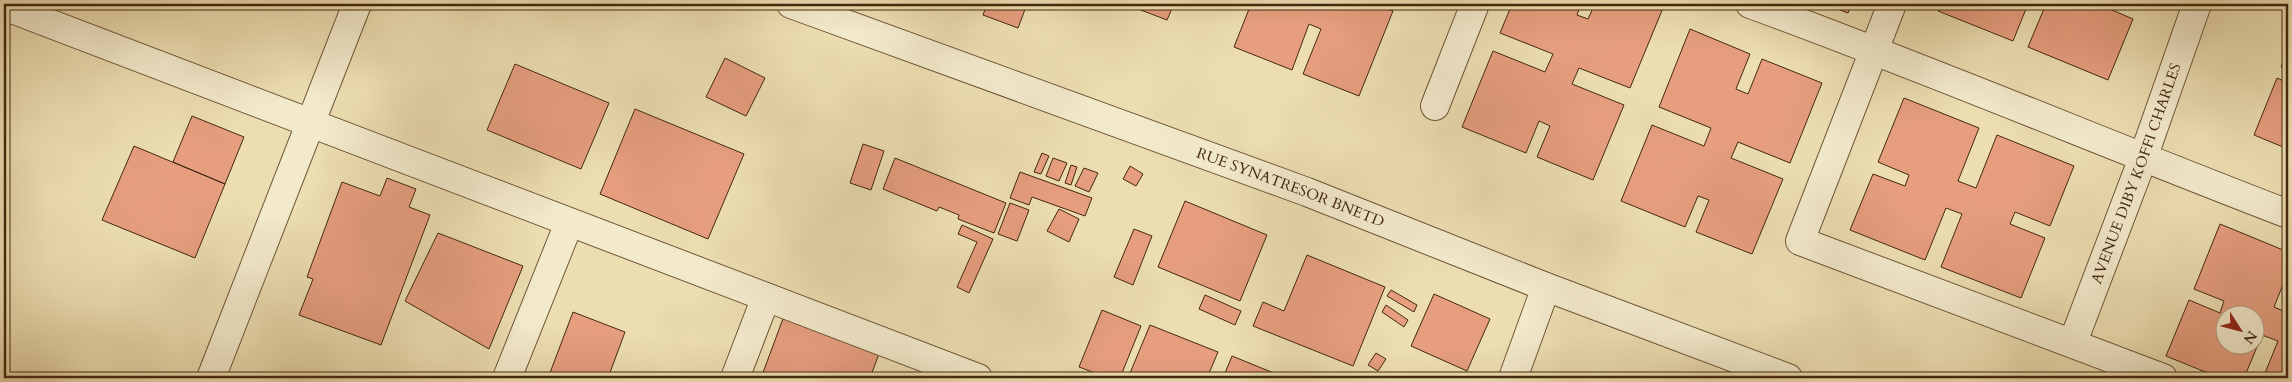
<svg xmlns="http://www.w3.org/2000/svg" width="2292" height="382" font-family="Cardo,serif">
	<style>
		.building { fill: #e69e7f; stroke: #43280f; fill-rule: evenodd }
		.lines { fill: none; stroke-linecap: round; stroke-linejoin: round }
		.street-casing { stroke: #6d5638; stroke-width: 30 }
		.street { stroke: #f3eacc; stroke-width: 28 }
		.labels { text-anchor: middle; stroke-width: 4.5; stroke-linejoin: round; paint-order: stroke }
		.street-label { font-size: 15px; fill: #43280f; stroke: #f3eacc }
	</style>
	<rect width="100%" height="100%" fill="#ecdeb1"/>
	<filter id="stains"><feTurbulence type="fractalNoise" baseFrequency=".004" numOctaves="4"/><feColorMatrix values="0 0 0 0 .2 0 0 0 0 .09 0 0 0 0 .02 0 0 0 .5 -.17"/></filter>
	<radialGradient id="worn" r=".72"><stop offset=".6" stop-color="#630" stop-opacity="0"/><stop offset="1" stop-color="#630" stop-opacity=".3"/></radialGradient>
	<path class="building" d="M987 4H1027L1018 28 983 15Z
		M1125 4H1174L1167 20Z
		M1251 4H1374L1393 11 1359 96 1303 74 1321 29 1309 24 1292 70 1234 47Z
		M1512 4H1581L1577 15 1588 19 1595 4H1652L1663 8 1630 88 1579 68 1572 84 1624 105 1593 180 1537 157 1550 126 1539 121 1526 153 1462 127 1493 51 1545 72 1553 54 1500 33Z
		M1825 4H1851L1848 13Z
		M1941 4H2028L2013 41 1938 11Z
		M2046 4H2098L2133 19 2108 80 2028 47Z
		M1690 29 1750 54 1736 89 1748 94 1762 59 1822 83 1790 163 1738 142 1731 158 1783 179 1752 254 1696 232 1709 200 1698 196 1685 227 1621 201 1652 125 1704 146 1711 128 1659 107Z
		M2288 50V70L2281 67Z
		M725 58 765 78 746 116 706 97Z
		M515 64 609 103 581 169 487 130Z
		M2277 78 2288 83V149L2254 135Z
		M1904 98 1979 128 1958 181 1976 188 1997 135 2074 166 2050 226 2015 212 2010 224 2045 238 2021 298 1941 267 1962 214 1946 208 1925 260 1850 230 1873 174 1905 186 1909 175 1878 162Z
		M635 109 744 154 708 239 600 194Z
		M192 116 244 137 225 184 173 162Z
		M863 144 884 151 871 190 850 183Z
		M134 146 225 184 195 258 102 220Z
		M1042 153 1049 156 1041 174 1034 172Z
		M895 158 1006 203 994 233 958 219 959 215 939 207 937 211 883 189Z
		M1053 158 1067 163 1059 181 1046 176Z
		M1071 165 1077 167 1071 185 1065 183Z
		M1130 166 1143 174 1136 186 1123 179Z
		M1084 168 1098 173 1089 192 1075 186Z
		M1020 172 1092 198 1085 216 1032 197 1029 205 1010 198Z
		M387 178 416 189 409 207 430 215 381 345 299 315 313 279 307 277 342 182 380 196Z
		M1185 201 1267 235 1240 301 1158 267Z
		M1010 203 1029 210 1017 241 998 234Z
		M1059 209 1079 219 1069 242 1047 231Z
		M2220 224 2288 252V272L2274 307 2288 313V378H2263L2278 341 2262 335 2244 378H2220L2166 356 2189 300 2220 313 2224 301 2194 289ZM2224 314H2254V344H2224Z
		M962 225 993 239 969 293 957 287 977 242 958 234Z
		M1134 229 1152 236 1133 285 1114 277Z
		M438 233 523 266 489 349 405 301Z
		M1307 255 1385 287 1353 366 1253 326 1263 302 1284 311Z
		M1391 290 1417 305 1414 312 1387 296Z
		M1434 294 1490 319 1467 371 1411 346Z
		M1205 295 1241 311 1235 325 1199 309Z
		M1386 305 1408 320 1404 327 1382 312Z
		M1102 310 1141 326 1120 378H1108L1079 367Z
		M573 312 625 332 608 378H548Z
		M784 316 880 351 870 378H761Z
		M1150 325 1218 352 1207 378H1128Z
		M1376 353 1386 359 1378 371 1368 365Z
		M1232 356 1286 378H1223Z"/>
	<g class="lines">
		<g class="street-casing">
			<g id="street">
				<path id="s1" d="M791 4 1307 192 1546 287 1788 378"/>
				<path d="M1750 4C1931 70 2108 145 2288 214"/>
				<path d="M1892 4 1800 241 2163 378"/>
				<path d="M4 6 978 378"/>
				<path d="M1435 106 1475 4"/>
				<path id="s2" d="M2073 342 2143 158 2197 4"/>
				<path d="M211 378 357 4"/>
				<path d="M507 378 569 223"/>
				<path d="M735 378 766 297"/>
				<path d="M1513 378 1546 287"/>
			</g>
		</g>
		<use href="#street" class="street"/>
	</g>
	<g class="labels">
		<g class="street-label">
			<text dy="5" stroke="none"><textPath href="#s2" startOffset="180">AVENUE DIBY KOFFI CHARLES</textPath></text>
			<text dy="5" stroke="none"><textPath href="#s1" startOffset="532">RUE SYNATRESOR BNETD</textPath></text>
		</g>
	</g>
	<rect width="2292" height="382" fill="none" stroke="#ecdeb1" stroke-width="20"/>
	<rect x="5" y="5" width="2282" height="372" fill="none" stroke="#43280f" stroke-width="2.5"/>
	<rect x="10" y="10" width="2272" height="362" fill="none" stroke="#43280f"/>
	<g transform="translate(2240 330) rotate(126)"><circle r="24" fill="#f3eacc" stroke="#ad9c80"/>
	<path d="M0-4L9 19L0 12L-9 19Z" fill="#8f2418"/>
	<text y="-8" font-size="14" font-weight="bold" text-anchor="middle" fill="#43280f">N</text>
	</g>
	<rect width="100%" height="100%" filter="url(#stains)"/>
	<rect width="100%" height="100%" fill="url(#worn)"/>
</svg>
